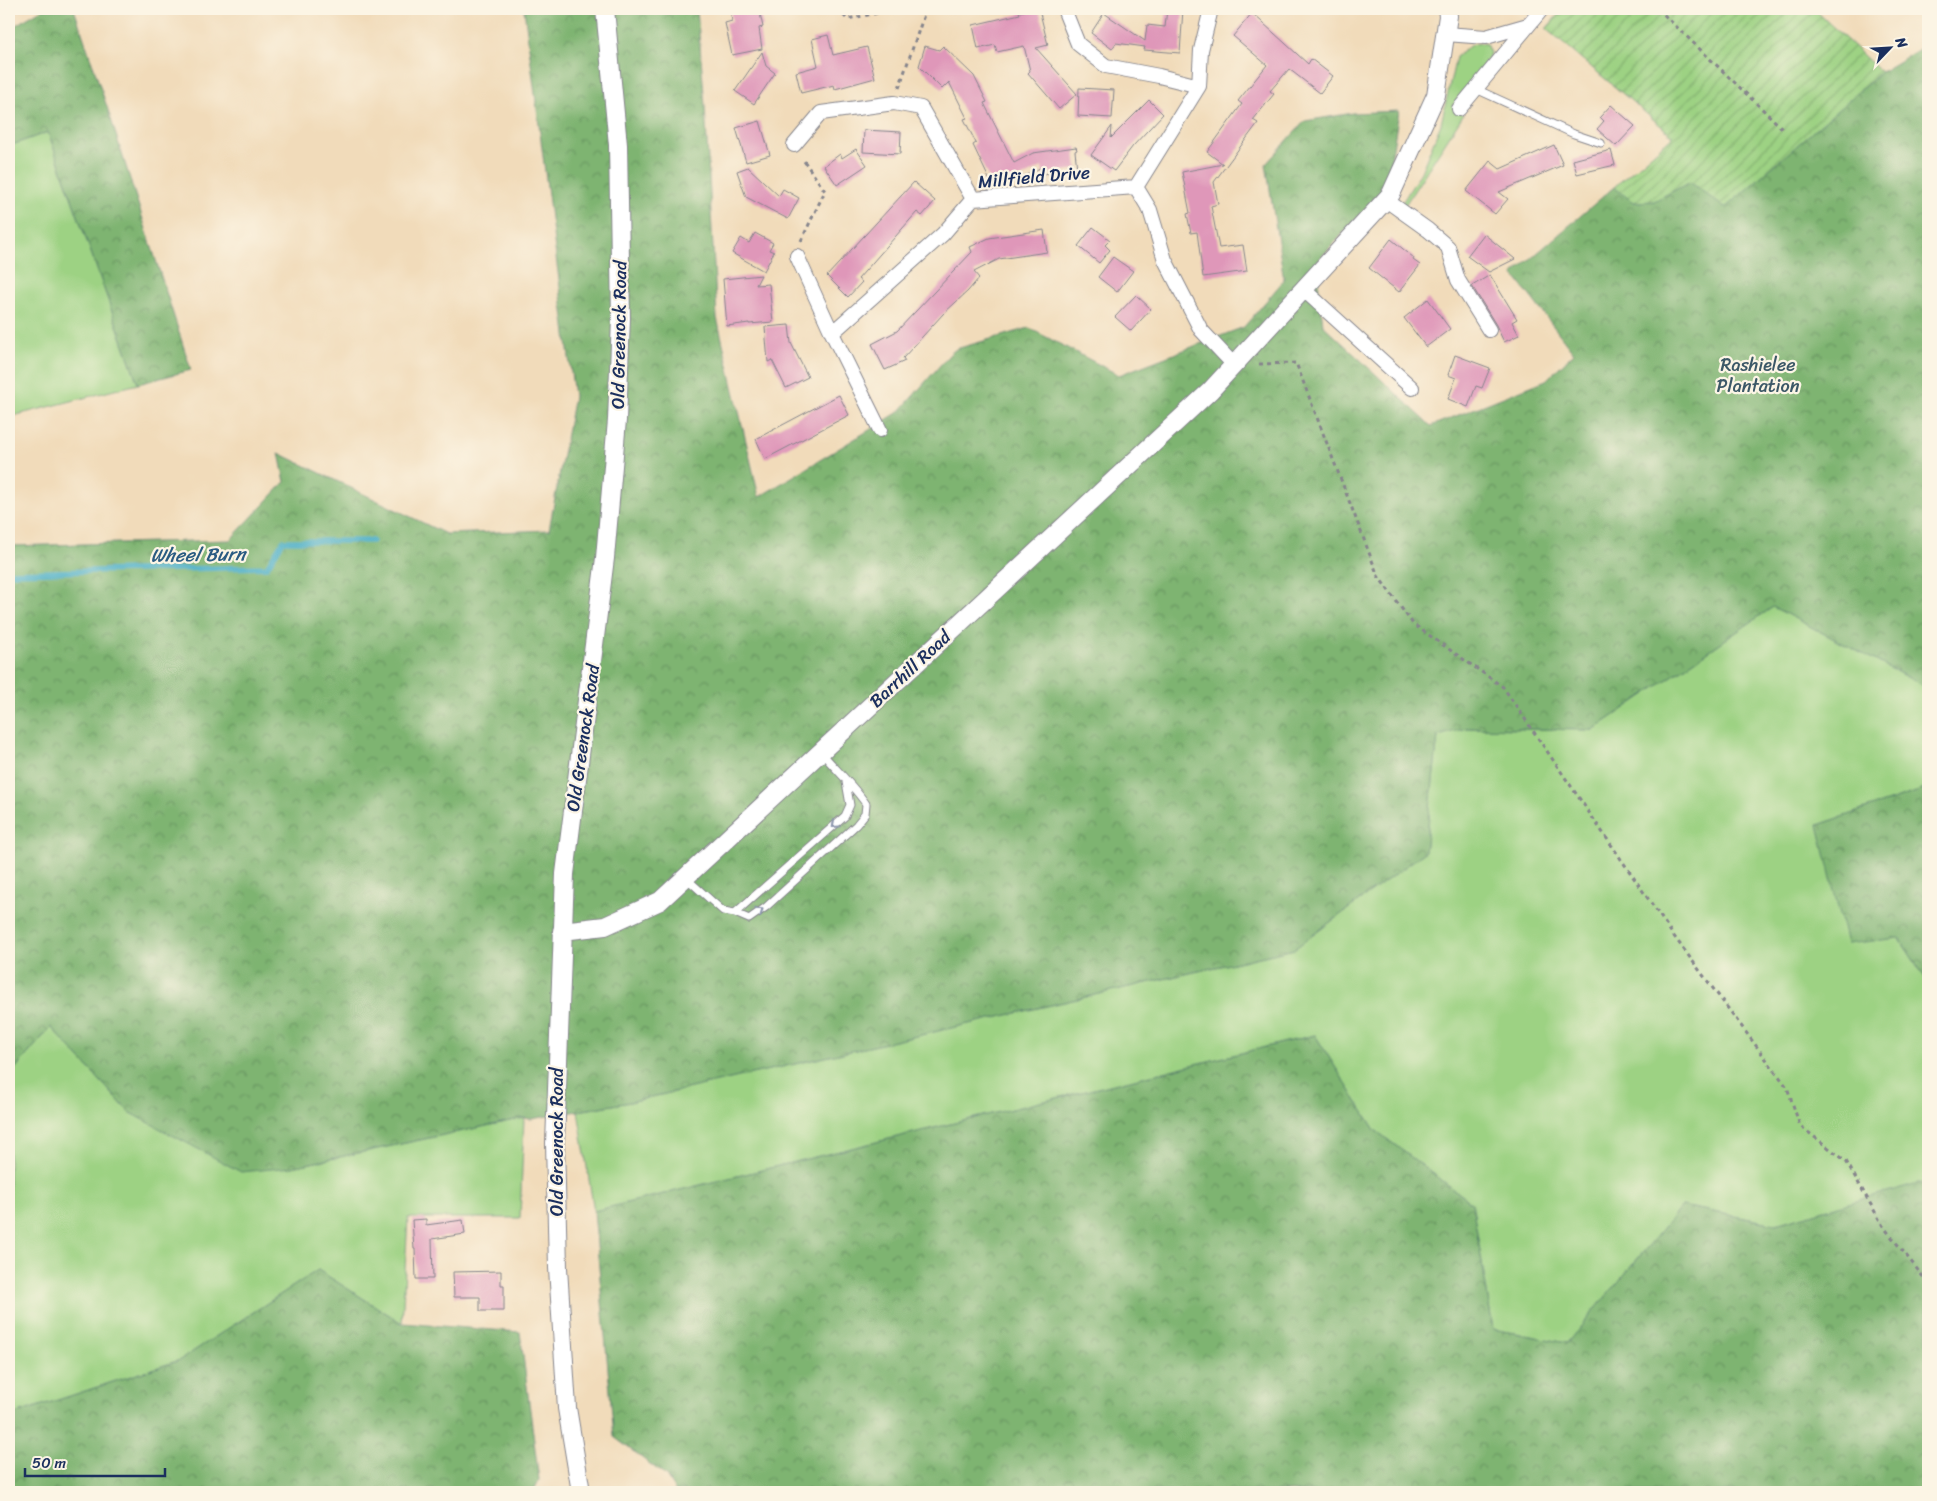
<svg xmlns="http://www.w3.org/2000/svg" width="1937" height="1501" font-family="Sriracha,sans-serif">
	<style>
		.grass { fill: #9dd283; stroke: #5c8070 }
		.forest { fill: url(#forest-crowns); stroke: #4c7268 }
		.garden { fill: url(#garden-furrows); stroke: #5c8070 }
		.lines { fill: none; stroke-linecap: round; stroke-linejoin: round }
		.stream { stroke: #47adc6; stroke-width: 5.5 }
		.building { fill: #df97b9 }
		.service-casing { stroke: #86858c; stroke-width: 9 }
		.minor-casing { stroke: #86858c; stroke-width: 16 }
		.tertiary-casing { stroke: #86858c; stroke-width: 20 }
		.path { stroke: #86858c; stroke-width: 3; stroke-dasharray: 4 4; stroke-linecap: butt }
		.service { stroke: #fff; stroke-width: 7 }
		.minor { stroke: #fff; stroke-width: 14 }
		.tertiary { stroke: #fff; stroke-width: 18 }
		.oneway { stroke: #8d97ae }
		.labels { text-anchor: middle; stroke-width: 4.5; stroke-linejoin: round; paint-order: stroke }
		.street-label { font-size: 18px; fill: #1b2f5e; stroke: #fcf5e5 }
		.park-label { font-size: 18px; fill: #3c5867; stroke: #fcf5e5 }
		.water-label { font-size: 19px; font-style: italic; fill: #2a5b82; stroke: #fcf5e5 }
	</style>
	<defs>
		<pattern id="forest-crowns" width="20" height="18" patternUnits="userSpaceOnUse" patternTransform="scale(1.25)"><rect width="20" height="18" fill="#7eb471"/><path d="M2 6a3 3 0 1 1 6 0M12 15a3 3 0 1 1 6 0" fill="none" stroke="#669360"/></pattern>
		<pattern id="garden-furrows" width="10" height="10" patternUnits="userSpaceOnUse" patternTransform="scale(1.25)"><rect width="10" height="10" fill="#9dd283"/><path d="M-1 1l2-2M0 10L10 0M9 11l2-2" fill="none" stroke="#7fab6e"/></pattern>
	</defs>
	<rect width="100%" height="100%" fill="#fcf5e5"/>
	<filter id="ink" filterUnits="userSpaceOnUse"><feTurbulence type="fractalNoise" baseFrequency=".02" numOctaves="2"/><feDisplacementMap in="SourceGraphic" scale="10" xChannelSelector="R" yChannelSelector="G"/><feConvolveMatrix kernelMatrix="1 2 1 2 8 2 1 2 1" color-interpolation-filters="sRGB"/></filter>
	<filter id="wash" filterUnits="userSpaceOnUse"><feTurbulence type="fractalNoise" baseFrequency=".0096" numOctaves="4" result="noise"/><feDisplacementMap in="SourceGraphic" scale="20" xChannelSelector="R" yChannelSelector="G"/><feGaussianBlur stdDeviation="1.12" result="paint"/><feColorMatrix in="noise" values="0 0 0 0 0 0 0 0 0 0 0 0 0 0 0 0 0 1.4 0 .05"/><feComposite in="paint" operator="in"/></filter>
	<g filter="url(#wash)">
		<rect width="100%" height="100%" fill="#f1dbba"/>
		<path class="grass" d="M1480 43 1486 44 1490 53 1489 57 1452 106 1463 115 1403 208 1400 206 1421 172 1441 124 1456 57 1471 45Z
			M48 132 138 384 9 417V146Z
			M1773 607 1928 688V788L1818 825 1899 938 1928 982V1184H1918L1776 1224 1682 1206 1567 1343 1493 1329 1472 1203 1375 1130 1315 1035 594 1211 578 1111 630 1102 1294 949 1425 852 1438 736 1466 728 1593 730Z
			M51 1027 129 1112 292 1167 524 1118 520 1218H408L402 1323 318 1270 180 1360 9 1416V1076Z"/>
		<path class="forest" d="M43 9H74L108 110 191 370 138 384 48 132 9 146V29Z
			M524 9H697L705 106 717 318 759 497 899 412 950 354 956 349 1029 328 1119 375 1244 327 1284 280 1266 164 1305 121 1353 113 1399 111 1387 185 1316 263 1323 325 1431 426 1546 380 1574 353 1513 274 1614 187 1633 202 1654 201 1690 182 1725 208 1881 72 1928 44V688L1773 607 1593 730 1466 728 1438 736 1425 852 1294 949 630 1102 531 1119 524 1118 292 1167 241 1172 129 1112 51 1027 9 1076V546L230 540 285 482 279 453 446 534 549 530 574 396Z
			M1928 788V982L1899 938 1847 944 1818 825Z
			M1315 1035 1375 1130 1472 1203 1493 1329 1567 1343 1682 1206 1776 1224 1918 1183 1928 1184V1492H676L666 1476 614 1437 594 1211Z
			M318 1270 402 1323 520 1332 539 1480 533 1492H9V1416L180 1360Z"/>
		<path class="garden" d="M1563 9H1814L1881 72 1725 208 1690 182 1654 201 1633 202 1614 187 1673 136 1546 29Z"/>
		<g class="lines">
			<path class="stream" d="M9 573 267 567 283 541H372"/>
		</g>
		<g id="blocks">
			<path class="building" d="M730 9H759L763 27 759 28 762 49 732 55 725 23 732 21Z
				M1032 9H1039L1048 45 1036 48 1077 94 1059 109 1028 73 1030 71 1024 46 997 52 995 45 978 49 973 25 1020 14 1019 12Z
				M1167 9H1183L1180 53 1144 50 1145 47 1116 43 1112 49 1091 33 1104 13 1145 41 1147 25 1165 27Z
				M1252 13 1308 64 1311 59 1333 76 1320 93 1289 69 1270 91 1274 94 1253 120 1258 123 1214 182 1218 204 1211 206 1219 248 1243 245 1247 271 1203 277 1197 232 1191 233 1187 214 1190 213 1182 172 1223 164 1207 152 1242 104 1238 101 1267 65 1233 36Z
				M828 35 833 55 867 47 875 78 835 89 834 85 801 93 796 72 818 66 812 39Z
				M925 46 939 50 943 46 974 76 987 102 984 103 1014 163 1033 153 1076 147 1077 150 1075 151 1077 169 1043 174 1042 167 1008 184 1004 177 991 183 973 145 976 143 964 119 967 118 949 82 942 89 919 66Z
				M762 52 766 66 775 73 754 104 735 91Z
				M1079 88 1114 90 1112 118 1078 116Z
				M1149 100 1163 114 1133 146 1114 171 1091 155 1112 126 1111 138Z
				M1611 105 1635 126 1616 146 1597 129 1604 121 1600 117Z
				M760 121 770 155 746 162 736 128Z
				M864 130 901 132 900 154 863 152Z
				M1554 145 1563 165 1499 192 1508 199 1495 214 1466 191 1490 161 1500 169Z
				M856 149 867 165 837 185 824 166 840 154 842 158Z
				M1611 150 1615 165 1577 174 1573 160Z
				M748 167 779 196 783 189 799 198 788 219 746 197 737 171Z
				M914 182 935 201 922 216 917 212 858 279 862 282 848 297 827 276Z
				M1093 227 1110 240 1105 245 1110 250 1099 263 1078 246Z
				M1044 230 1047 252 999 259 974 272 979 278 968 291 943 314 903 358 905 361 885 370 872 344 897 331 972 252 970 247 989 238Z
				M755 233 773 243 769 250 774 252 764 271 732 253 741 238 749 243Z
				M1484 234 1515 259 1489 272 1467 256Z
				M1391 239 1414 258 1413 260 1420 265 1399 292 1369 268Z
				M1113 257 1133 271 1117 292 1098 277Z
				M761 275 756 285 769 284 773 322 749 324V323L727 326 723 279Z
				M1490 275 1517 319 1512 322 1519 335 1504 342 1496 325 1472 286Z
				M1136 295 1151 309 1131 331 1115 317Z
				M1428 299 1450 329 1426 347 1404 318Z
				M789 325 791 343 808 377 786 388 772 360 768 362 765 327Z
				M1455 355 1490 368 1482 388 1476 386 1468 407 1448 399 1456 378 1448 375Z
				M839 395 849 415 765 459 756 439Z
				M426 1219V1225L463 1220 465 1234 432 1239 433 1279H416L415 1249H414L412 1220Z
				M501 1271V1285H504V1311H480V1297H454L453 1272Z"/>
		</g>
	</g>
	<g filter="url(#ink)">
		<use href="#blocks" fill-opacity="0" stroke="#86858c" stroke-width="1"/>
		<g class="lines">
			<g class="service-casing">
				<path id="service" d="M1476 89 1574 134 1601 143
					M821 752C836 770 854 786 866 804L865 814 856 825 766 907 749 919 735 913 845 816 850 805 846 782
					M686 878 723 911 735 913"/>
			</g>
			<g class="minor-casing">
				<path id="minor" d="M1064 9 1078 44 1106 66 1159 76 1199 86
					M1446 34 1486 37 1528 25
					M1459 109 1542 9
					M794 145 821 113 894 103 921 108 973 199
					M1136 187 1150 210 1165 260 1201 330 1234 365
					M1136 187 1199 86 1201 50 1211 9
					M1386 200 1428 230 1448 247 1458 280 1489 330
					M797 256 832 333
					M1303 289 1412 388
					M880 430 832 333 943 234 973 199 1136 187"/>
			</g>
			<g class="tertiary-casing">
				<path id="tertiary" d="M562 931 605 926 660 901 1210 391 1391 194 1436 95 1448 16 1447 9
					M581 1492 567 1408 558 1268 555 1143 565 874 605 558 617 420 621 318 618 145 605 9"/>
			</g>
			<path class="path" d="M838 9 847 19 900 9
				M1658 9 1782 128
				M899 88 926 9
				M801 241 825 191 802 158
				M1259 364 1296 363 1378 576 1413 624 1503 687 1673 935 1787 1087 1800 1126 1846 1161 1883 1226 1928 1283"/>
			<use href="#service" class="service"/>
			<use href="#minor" class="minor"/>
			<use href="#tertiary" class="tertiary"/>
		</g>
		<defs><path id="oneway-chevron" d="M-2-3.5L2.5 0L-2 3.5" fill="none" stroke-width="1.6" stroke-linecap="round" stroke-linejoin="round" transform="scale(1.25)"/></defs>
		<g class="oneway">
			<use href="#oneway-chevron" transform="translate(835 825) rotate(138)"/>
			<use href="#oneway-chevron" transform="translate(760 911) rotate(-35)"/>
		</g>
	</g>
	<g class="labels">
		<g class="street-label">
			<text transform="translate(1034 177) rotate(-5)" y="6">Millfield Drive</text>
			<text transform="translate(619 335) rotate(-89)" y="6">Old Greenock Road</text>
			<text transform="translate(910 669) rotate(-43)" y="6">Barrhill Road</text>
			<text transform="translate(583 738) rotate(-82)" y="6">Old Greenock Road</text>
			<text transform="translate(557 1142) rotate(-90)" y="6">Old Greenock Road</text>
		</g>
		<g class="park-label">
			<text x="1758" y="371">Rashielee<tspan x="1758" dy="21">Plantation</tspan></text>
		</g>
		<g class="water-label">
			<text transform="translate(198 554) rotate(-1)" y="7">Wheel Burn</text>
		</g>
	</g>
	<rect width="1937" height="1501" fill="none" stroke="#fcf5e5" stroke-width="30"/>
	<g transform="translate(1890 48) rotate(65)" stroke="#fcf5e5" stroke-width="4" paint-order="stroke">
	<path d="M0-4L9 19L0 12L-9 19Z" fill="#1b2f5e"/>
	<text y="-8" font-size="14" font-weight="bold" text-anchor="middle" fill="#1b2f5e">N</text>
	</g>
	<path d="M25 1468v8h140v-8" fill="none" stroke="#1b2f5e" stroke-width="2.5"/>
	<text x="32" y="1468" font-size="15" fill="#1b2f5e" stroke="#fcf5e5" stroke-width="4" paint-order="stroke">50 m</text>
</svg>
